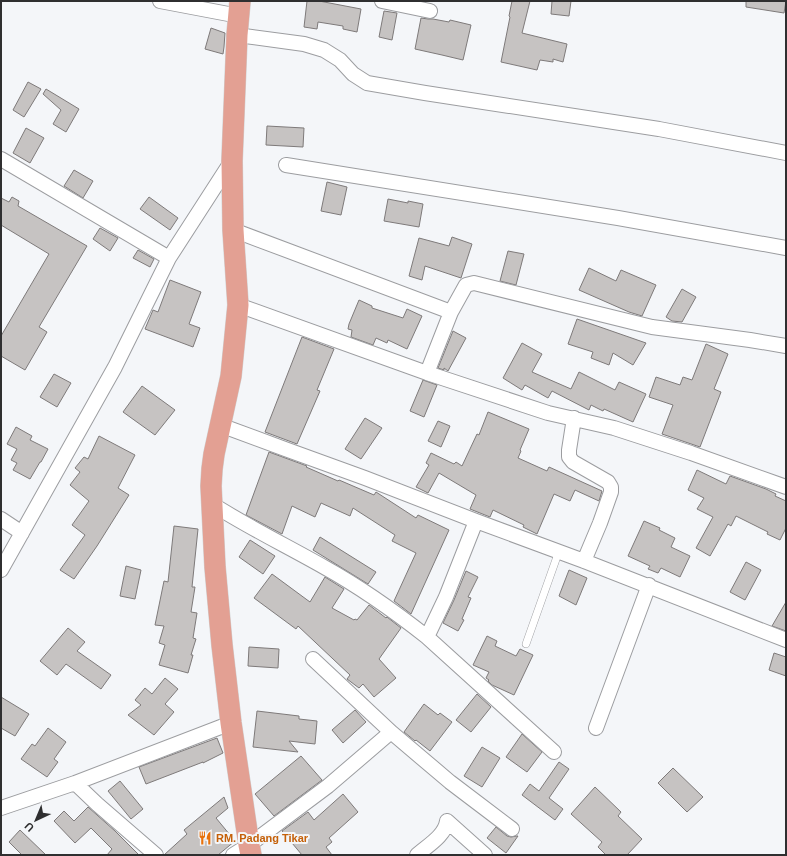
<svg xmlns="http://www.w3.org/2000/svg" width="787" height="856" font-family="Arial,sans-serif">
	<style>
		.building { fill: #c6c3c2; stroke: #7e7a7a }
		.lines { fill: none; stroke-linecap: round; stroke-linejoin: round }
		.lane-casing { stroke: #9c9da0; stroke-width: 8 }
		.street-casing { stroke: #9c9da0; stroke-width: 16 }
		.primary-casing { stroke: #d1d1d1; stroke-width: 22 }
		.lane { stroke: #fff; stroke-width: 7 }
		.street { stroke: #fff; stroke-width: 14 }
		.primary { stroke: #e3a093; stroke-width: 21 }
		.labels { text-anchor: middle; stroke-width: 4; stroke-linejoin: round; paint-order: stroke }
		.food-label { font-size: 11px; font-weight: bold; fill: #c56008; stroke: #f4f6f9; text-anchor: start }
	</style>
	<rect width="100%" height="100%" fill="#f4f6f9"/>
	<path class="building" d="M307 1H319L361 9 357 32 343 29V26L318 22 317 29 304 27Z
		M512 1H530L522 33 567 44 563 62 553 59V62L540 60 537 70 501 62 510 17 509 16Z
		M552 1H571L569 16 551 14Z
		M746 1H786L784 13 746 7Z
		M384 11 397 13 392 40 379 37Z
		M421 18 428 19H433L449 22 450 20 471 25 463 60 442 55 415 49Z
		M211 28 225 33 224 47 223 54 205 49Z
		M28 82 41 89 24 117 13 110Z
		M46 89 79 109 66 132 53 124 61 110 43 94Z
		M267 126 304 128 303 147 266 145Z
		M26 128 44 138 30 163 13 153Z
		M74 170 93 181 83 198 64 186Z
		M327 182 347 187 341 215 321 211Z
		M12 197 19 201 18 206 87 246 39 327 47 332 25 370 1 356V336L49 254 1 225V198L9 202Z
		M149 197 178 218 170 230 140 209Z
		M388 199 408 203V201L423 204 419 227 384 221Z
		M100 228 118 238 110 251 93 239Z
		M452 237 472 244 461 278 425 266 422 280 409 276 419 238 449 246Z
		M138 250 154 259 150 267 133 258Z
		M508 251 524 254 516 285 500 281Z
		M589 268 616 281 621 270 656 285 642 316 629 312 579 290Z
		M170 280 201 292 189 324 200 328 193 347 145 329 153 310 158 312Z
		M682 289 696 297 682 322 672 321 666 317Z
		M359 300 372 306V308L403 318 407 309 422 316 407 349 388 340 387 343 376 338 373 345 351 337 352 330 348 329 349 324Z
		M577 319 646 343 633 365 613 353 609 365 591 358 593 352 568 344Z
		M453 331 466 338 448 371 444 368V370L438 368Z
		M302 337 334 349 317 390 320 391 297 444 265 432Z
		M522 343 542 354 532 372 571 389 579 372 615 390 619 382 646 394 633 422 604 409 603 411 591 405 589 410 552 391 548 398 525 385 522 390 503 378Z
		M706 344 728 354 714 389 721 392 700 447 662 434 673 405 649 397 656 377 680 385 683 377 692 380Z
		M54 374 71 383 57 407 40 397Z
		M423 380 437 385 424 417 410 411Z
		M142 386 175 410 155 435 123 412Z
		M488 412 529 429 520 450 521 451 518 458 547 471 549 467 602 491 599 501 575 490 570 501 554 494 537 534 523 527 524 525 493 510 490 517 470 509 476 495 439 473 428 493 416 487 429 465 426 463 431 453 454 464 456 462 462 466 477 434 479 435Z
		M365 418 382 428 361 459 345 449Z
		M438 421 450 426 441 447 428 441Z
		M16 427 32 436 30 440 48 449 41 462H40L30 479 13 470 17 463 11 460 17 449 7 444Z
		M99 436 135 455 118 488 129 495 97 546 74 579 60 570 85 535 72 525 89 501 70 485 80 472 75 468 84 457 88 459Z
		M269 452 307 466 306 467 338 481 339 480 374 495 376 492 416 518 418 515 449 530 411 614 394 601 416 553 392 541 395 535 353 508 350 516 321 503 315 517 292 506 282 534 246 515Z
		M697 470 726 484 730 476 766 489 776 494 775 496 786 501V528L780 540 767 534 768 532 736 516 731 526 728 524 710 556 696 548 713 517 697 509 704 498 688 490Z
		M644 521 660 528 659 530 675 538 671 547 690 556 680 577 661 568 658 573 648 569 650 566 628 556Z
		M174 526 198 529 192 587H195L191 612 197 613 193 638 196 639 191 655H193L188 673 159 665 165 645 159 643 164 626 155 625 164 581 168 582Z
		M320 537 376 572 368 584 313 550Z
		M250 540 275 556 263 574 239 557Z
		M746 562 761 570 745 600 730 592Z
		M126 566 141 570 135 599 120 596Z
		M569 570 587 578 576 605 559 596Z
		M466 571 478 577 468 597 471 598 462 619 464 620 458 631 443 623 454 600Z
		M272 574 310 602 325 577 344 589 332 608 354 620 355 619 357 620 369 605 386 618 387 617 401 628 379 659 396 678 374 697 363 684 359 688 347 679 350 675 298 626 296 629 254 598Z
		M786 602V631L772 626Z
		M68 628 85 642 77 651 111 675 101 689 66 664 57 675 40 661Z
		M487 636 497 641 495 646 516 656 520 649 533 655 514 695 492 685 488 681 489 680 486 678 489 672 473 665Z
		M249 647 279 649 278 668 248 666Z
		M774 653 786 657V676L769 670Z
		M165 678 178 689 165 704 174 712 154 735 128 715 141 705 135 700 145 688 152 694Z
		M477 694 491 707 471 732 456 720Z
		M1 697 29 714 15 736 1 728Z
		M424 704 438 715 440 713 452 722 430 751 416 740 415 741 404 732Z
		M355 710 366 722 343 743 332 730Z
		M257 711 299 716V719L317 721 315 744 289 741 298 752 253 747Z
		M48 728 66 742 54 759 58 762 47 777 21 759 32 744 35 746Z
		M522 734 542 752 527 772 506 757Z
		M217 738 223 753 203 763V762L146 784 139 767Z
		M482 747 500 758 482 787 464 776Z
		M301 756 322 780 274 816 255 794Z
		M559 762 569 769 549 798 563 809 555 820 522 795 530 784 539 791Z
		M673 768 703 797 687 812 658 783Z
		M120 781 143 809 131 819 108 791Z
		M595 787 621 812 618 816 642 839 627 855H606L598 847 602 842 571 814Z
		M343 794 358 812 329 838 332 842 326 847 332 855H302L282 831 308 812 314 820Z
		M224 797 228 808 216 818 235 841 218 855H164L187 834 184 830Z
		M88 807 115 831 139 855H107L112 849 91 828 75 843 54 821 64 811 74 821Z
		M496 827 507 836 511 837 517 836H518L506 853 487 838Z
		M20 830 46 855H22L9 842Z"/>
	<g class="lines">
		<g class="lane-casing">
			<path id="lane" d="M526 644 559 551"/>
		</g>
		<g class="street-casing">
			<path id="street" d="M160 1 239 16
				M382 1 430 11
				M237 35 304 44 324 50 340 60 353 74 367 83 425 93 659 129 786 153
				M1 159 169 258
				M286 165 618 218 786 248
				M233 230 451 312
				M238 305 427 373 548 413 614 428 691 453 786 487
				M427 373 451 312 466 285 474 283 652 327 750 340 786 346
				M574 418 569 450V457L573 462 608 482 611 487V492L600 523 584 561
				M220 425 285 449 365 478 476 521 584 561 786 640
				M212 504C248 527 287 546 324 567 360 587 394 611 427 637L446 597 476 521
				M1 519 22 533
				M1 570 115 367 169 258 231 162
				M427 637 554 752
				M313 659 391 732
				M596 728 649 585
				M75 783 97 804 156 855
				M1 808 75 783 231 723
				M447 821 485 855
				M233 855 249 845 328 786 391 732 450 782 512 829
				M417 855C427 846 445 836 447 821"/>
		</g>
		<g class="primary-casing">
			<path id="primary" d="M240 1 237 35 232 161 233 230 238 305 231 376 214 454 212 469 211 486 215 567 222 645 231 723 249 845 251 855"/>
		</g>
		<use href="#lane" class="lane"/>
		<use href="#street" class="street"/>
		<use href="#primary" class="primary"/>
	</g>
	<defs>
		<g id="restaurant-bare" transform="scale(1.08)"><path d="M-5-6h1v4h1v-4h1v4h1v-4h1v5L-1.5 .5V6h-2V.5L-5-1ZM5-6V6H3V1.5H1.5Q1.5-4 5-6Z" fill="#e8710a" stroke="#f4f6f9" stroke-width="2.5" paint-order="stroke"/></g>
	</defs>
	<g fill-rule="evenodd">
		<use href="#restaurant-bare" x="205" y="838"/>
	</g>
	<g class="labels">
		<g class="food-label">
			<text x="216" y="842">RM. Padang Tikar</text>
		</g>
	</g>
	<rect width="787" height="856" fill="none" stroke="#2f2f30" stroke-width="4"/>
	<g transform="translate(36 820) rotate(224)" stroke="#f4f6f9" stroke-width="3" paint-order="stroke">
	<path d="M0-3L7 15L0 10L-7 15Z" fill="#2f2f30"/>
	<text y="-6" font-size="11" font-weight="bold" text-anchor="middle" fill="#2f2f30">U</text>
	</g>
</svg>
